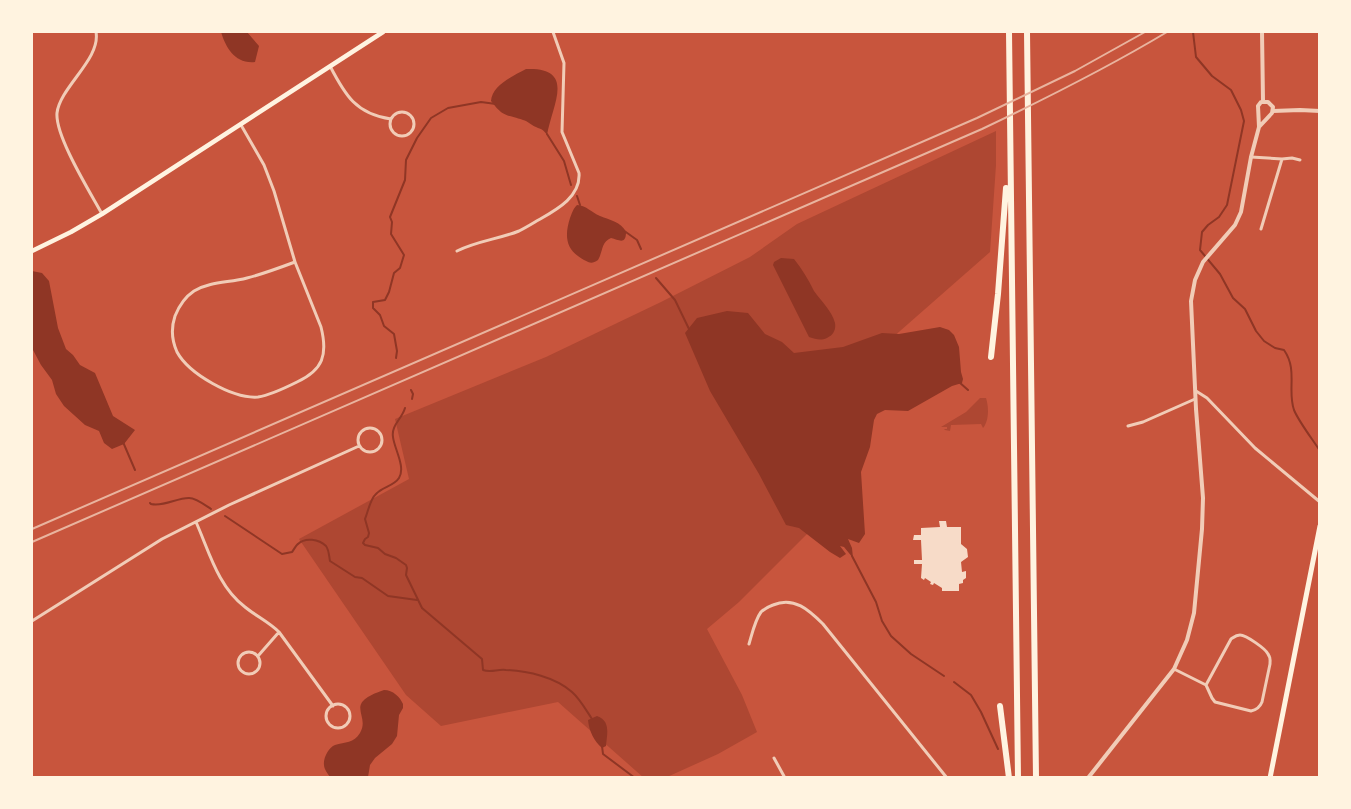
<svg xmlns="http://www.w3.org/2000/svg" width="1351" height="809" font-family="'Work Sans',sans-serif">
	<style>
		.green { fill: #ae4732 }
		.water { fill: #8f3625 }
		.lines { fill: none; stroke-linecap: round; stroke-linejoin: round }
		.stream { stroke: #8f3625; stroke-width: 2 }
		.building { fill: #f7dbc8 }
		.minor { stroke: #f1ccb7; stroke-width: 3 }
		.tertiary { stroke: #f1ccb7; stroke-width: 4 }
		.secondary { stroke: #fff3e0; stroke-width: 4.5 }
		.primary { stroke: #fff3e0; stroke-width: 5 }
		.motorway { stroke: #fff3e0; stroke-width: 6 }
		.rail { stroke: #e9b49f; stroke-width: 2 }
	</style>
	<rect width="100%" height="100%" fill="#c8553d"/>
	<path class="green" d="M996 131V165L990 252 818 403 830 511 739 602 707 629 742 695 757 732 718 754 667 777 644 778 558 702 441 726 406 695 299 539 409 479 395 419 546 357 661 302 750 257 797 224Z
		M980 398H986C989 407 989 421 983 428L981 424 951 425 950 431 945 430 944 429H947V427H941L966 412Z"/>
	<path class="water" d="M221 32 234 33 247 32 259 46 255 62C235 64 226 48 221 32Z
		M526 69C577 67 552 105 547 135 542 128 542 130 536 127 531 125 528 121 523 120 506 114 504 118 491 101 492 85 513 76 526 69Z
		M577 205C587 206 591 212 600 216 610 220 621 222 626 232 626 245 619 240 611 238 601 242 603 252 598 260 592 264 590 263 584 260 566 250 564 237 570 218 572 213 573 209 577 205Z
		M781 258 794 259C802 269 808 279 814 291 821 301 832 311 835 323 836 329 834 335 827 338 820 341 816 339 809 337L773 265 774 262Z
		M32 271 42 273 49 281 58 328 66 349 73 355 80 365 95 373 113 416 135 430 124 444 112 449 104 443 99 431 85 425 64 406 56 394 52 380 41 365 33 350 32 344Z
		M727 311 748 313 765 334 782 342 794 353 843 347 882 333 899 334 940 327 949 330 954 335 959 347 961 372 963 379 962 383 952 386 908 411 885 410 877 414 874 420 870 447 861 472 865 534 859 543 848 539 852 548 853 558 844 547 840 546 846 554 840 558 830 552 799 528 786 525 759 474 710 391 685 333 697 318Z
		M384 690C393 690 400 697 403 704V708L399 715 397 736 392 744 375 758 370 765 368 777H330C328 774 324 769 324 765 323 758 329 747 335 745 345 742 354 743 360 733 371 714 342 704 384 690Z
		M597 716C611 721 607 734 606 746L602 748C594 741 589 731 588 720Z"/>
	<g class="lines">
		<path class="stream" d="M1193 32 1196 57 1212 76 1231 90 1241 110 1244 121 1227 205 1219 217 1208 225 1202 232 1200 250 1220 274 1233 298 1245 309 1256 331 1264 341 1275 348 1284 350C1298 370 1287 390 1294 410 1299 422 1313 440 1320 451
			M547 134 564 161 571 185
			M577 196 580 205
			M623 230 637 240 641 249
			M656 278 675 300 689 329
			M396 358 397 351 394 334 384 326 380 315 373 308V302L385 300 389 292 394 273 400 268 404 255 391 234 392 222 390 217 405 180 406 160 417 138 431 118 448 108 481 102 496 104
			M959 382 968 390
			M411 390 413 394 412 399
			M405 408C402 419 391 425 393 437 394 448 406 467 399 478 394 486 382 487 376 494 370 499 368 512 365 519L369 533 368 537 365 539 363 543 365 545 378 548 385 554 396 558 406 565 407 568 406 575 422 608 482 659 483 670C491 673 497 669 506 670 528 671 555 677 572 692 580 699 586 710 592 719
			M123 442 135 470
			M150 503 151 504C164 507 176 498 189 498 196 498 205 505 211 509
			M225 516 282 554 292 552C293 551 296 545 298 544 305 537 319 539 326 546 329 550 329 556 330 561L355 577 362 578 388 596 417 600
			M852 556 876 602 882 621 891 636 911 654 944 676
			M954 682 971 695 981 712 998 749
			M602 746 603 754 635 778"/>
	</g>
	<path class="building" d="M939 521H946L947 527H961V544L967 549 968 557 961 562 962 572 966 571V578L963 580V583L959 584V591H942V588L934 583 933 585 930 584 931 582 925 578 924 580 921 578 922 564H914V560H922L921 540H913L914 535H921V528L940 527Z"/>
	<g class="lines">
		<path class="minor" d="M96 32C101 59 60 87 57 113 55 136 90 192 102 214
			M330 66C345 95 356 114 391 119
			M390 124a12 12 0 1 1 24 0a12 12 0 1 1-24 0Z
			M241 125 264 165 274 191 295 262
			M1251 157 1282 159
			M1261 229 1282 159 1292 158 1300 160
			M457 251C477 241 499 239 519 231 525 228 530 225 535 222 554 211 581 198 579 173L562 132 564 63 553 32
			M295 262 321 327C328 355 323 370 297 382 285 388 271 395 258 397 233 399 189 374 177 352 172 341 171 328 175 316 179 306 185 297 194 291 211 281 229 283 247 278 263 274 279 268 295 262Z
			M1196 391 1207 398 1255 448 1320 502
			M1128 426 1143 422 1195 399
			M358 440a12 12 0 1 1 24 0a12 12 0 1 1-24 0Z
			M196 522C209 551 218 587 245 607 256 616 269 622 279 632L333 706
			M32 621 162 539 229 505 359 446
			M749 644C752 634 755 620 761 612 764 609 768 607 773 605 794 596 809 610 823 624L947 778
			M238 663a11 11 0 1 1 22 0a11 11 0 1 1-22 0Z
			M258 656 279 632
			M1174 669 1206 685 1212 698 1215 702 1251 711C1256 710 1260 707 1262 702L1270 664C1270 659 1271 658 1268 654 1266 649 1246 635 1240 635 1236 635 1234 637 1231 639L1206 685
			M326 716a12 12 0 1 1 24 0a12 12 0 1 1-24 0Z
			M774 758 785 778"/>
		<path class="tertiary" d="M1262 32 1263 101
			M1273 111 1300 110 1320 111
			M1088 778 1174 669 1187 640 1194 613 1202 529 1203 498 1196 409 1191 301 1195 280 1203 262 1235 225 1241 212 1251 157 1259 127 1258 106 1261 102H1268L1273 107 1272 113 1259 127"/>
		<path class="secondary" d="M32 251 71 232 102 214 383 32"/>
		<path class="primary" d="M1270 778 1320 526"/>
		<path class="motorway" d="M1009 32 1018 778
			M1027 32 1036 778
			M991 357 998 294 1006 188
			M1000 706 1009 778"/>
		<path class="rail" d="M32 529 977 118 1075 71 1145 32
			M32 542 982 129C1045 99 1107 68 1167 32"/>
	</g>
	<rect width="1351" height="809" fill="none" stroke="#fff3e0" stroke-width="66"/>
</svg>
